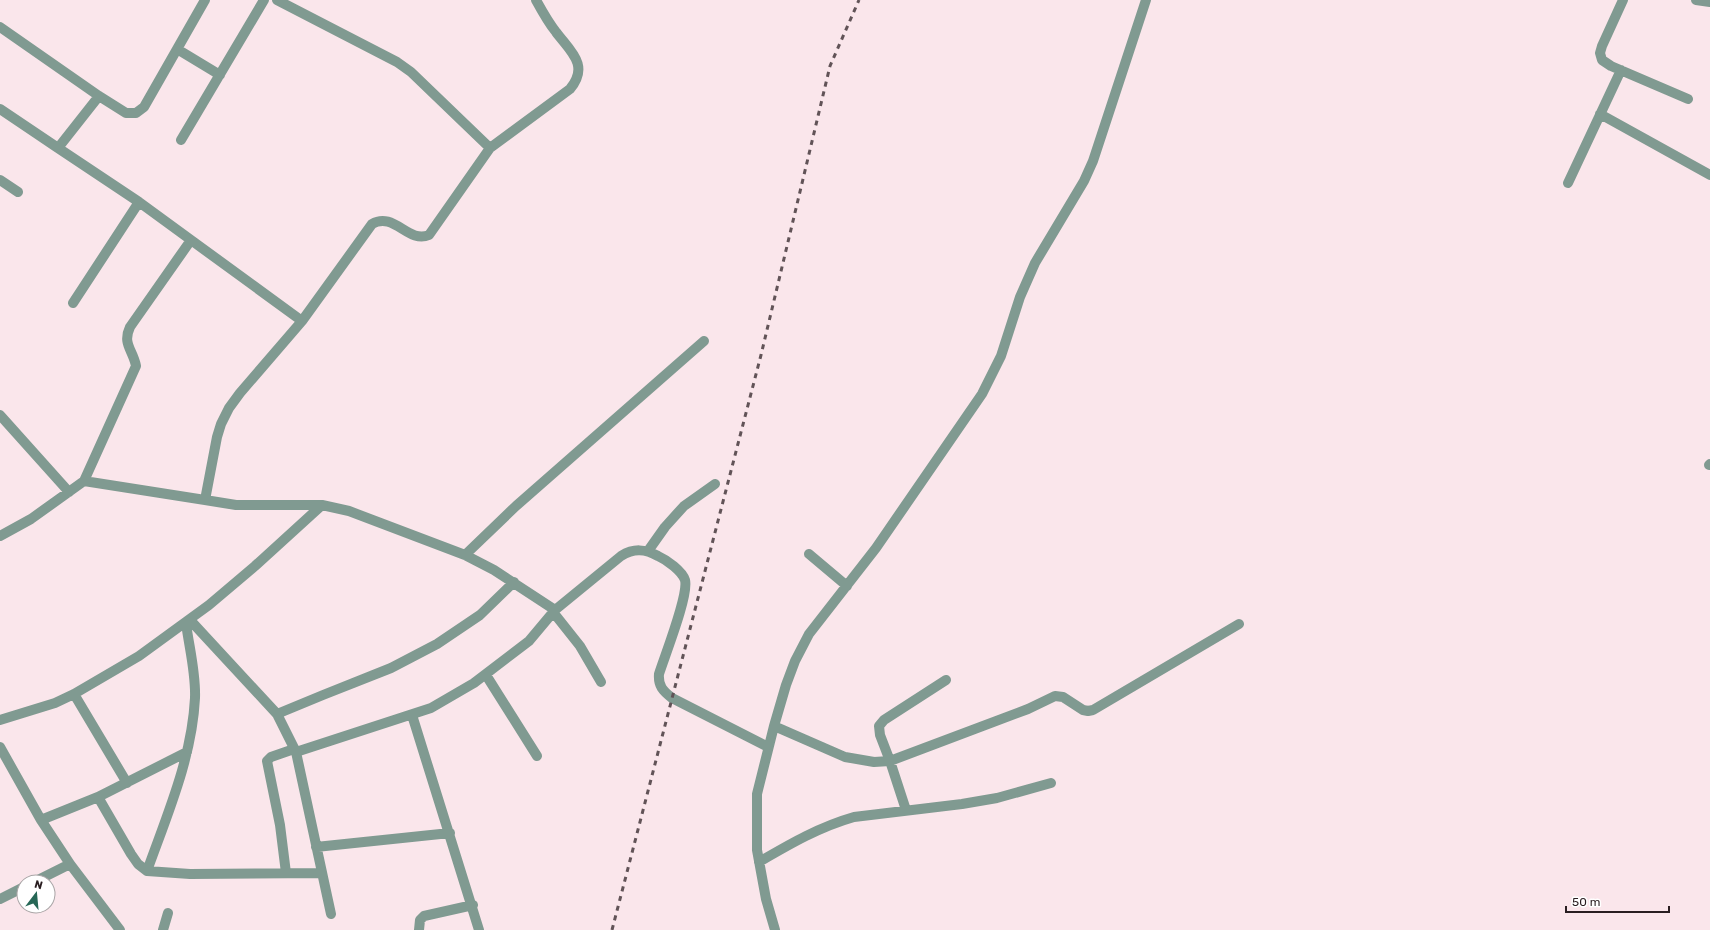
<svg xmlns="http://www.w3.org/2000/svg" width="1710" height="930" font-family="Rubik,sans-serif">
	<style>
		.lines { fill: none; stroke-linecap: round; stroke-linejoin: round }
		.minor { stroke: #809a91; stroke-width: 10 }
		.rail { stroke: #615357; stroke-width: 3; stroke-dasharray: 5 5; stroke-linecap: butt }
	</style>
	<rect width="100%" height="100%" fill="#fae6eb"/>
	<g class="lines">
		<path class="minor" d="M277 0 397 62 411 72 490 148 570 89C590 65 570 51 556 32 548 22 542 11 536 0
			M1623 0 1602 46 1600 53 1602 60 1611 66 1688 99
			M1696 0 1710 2
			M0 27 99 96 126 113H136L144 107 205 0
			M177 49 220 75
			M0 109 58 148 99 96
			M1600 114 1710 175
			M181 140 264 0
			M0 180 18 192
			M1568 183 1621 70
			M73 303 139 202
			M302 321 372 224C394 211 408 244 429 235L490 148
			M0 415 69 492
			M1709 465 1710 464
			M84 481 205 500 217 437 221 424 229 408 240 393 302 321 191 240
			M205 500 236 505H322L349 511 465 555 494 570 555 610
			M0 536 31 519 84 481 136 366C133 350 122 344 130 327L191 240 139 202 58 148
			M648 551 665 527 684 506 715 484
			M809 554 847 586
			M465 555 516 506 704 341
			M553 612 580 646 601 682
			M190 620 277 714 323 695 391 668 437 644 480 615 514 582
			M486 675 537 756
			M74 694 127 783
			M277 714 296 752 331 914
			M412 715 479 930
			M0 720 55 703 74 694 139 656 209 605 255 566 322 505
			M774 726 845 757 874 762 890 761 1028 709 1055 696 1063 697 1083 710 1088 711 1093 710 1239 624
			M0 747 41 820 98 797 131 854 138 864 147 871 190 874 321 873
			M296 752 431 708 474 683 529 641 555 610 621 556C634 548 645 549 658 556 667 560 682 571 685 580 689 595 665 655 659 674 658 686 663 691 672 698L768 747
			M98 797 187 752
			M906 810 890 761 880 735 879 726 884 720 946 680
			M41 820 70 864 120 930
			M316 847 450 833
			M759 862C790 844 819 827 854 817L962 804 997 798 1051 783
			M147 871C167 815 192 758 195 698 196 673 189 647 186 623
			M286 873 280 825 267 761 271 757 294 749
			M34 882 70 864
			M0 899 24 887
			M163 930 168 913
			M419 930 420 920 424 916 473 905
			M775 930 766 899 757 850V794L774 726 786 685 795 661 809 634 876 548 982 394 1001 356 1020 297 1035 263 1084 181 1093 161 1146 0"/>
		<path class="rail" d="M612 930 761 355 830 66 859 0"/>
	</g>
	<g transform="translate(36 894) rotate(16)"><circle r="19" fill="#ffffff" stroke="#a9a5a6"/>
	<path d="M0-3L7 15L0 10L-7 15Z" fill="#266756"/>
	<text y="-6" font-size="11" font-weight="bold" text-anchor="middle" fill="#291d20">N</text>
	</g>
	<path d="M1566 906v6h103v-6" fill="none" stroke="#291d20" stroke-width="2"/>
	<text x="1572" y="906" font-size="12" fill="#291d20" stroke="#ffffff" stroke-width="3" paint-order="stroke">50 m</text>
</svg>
